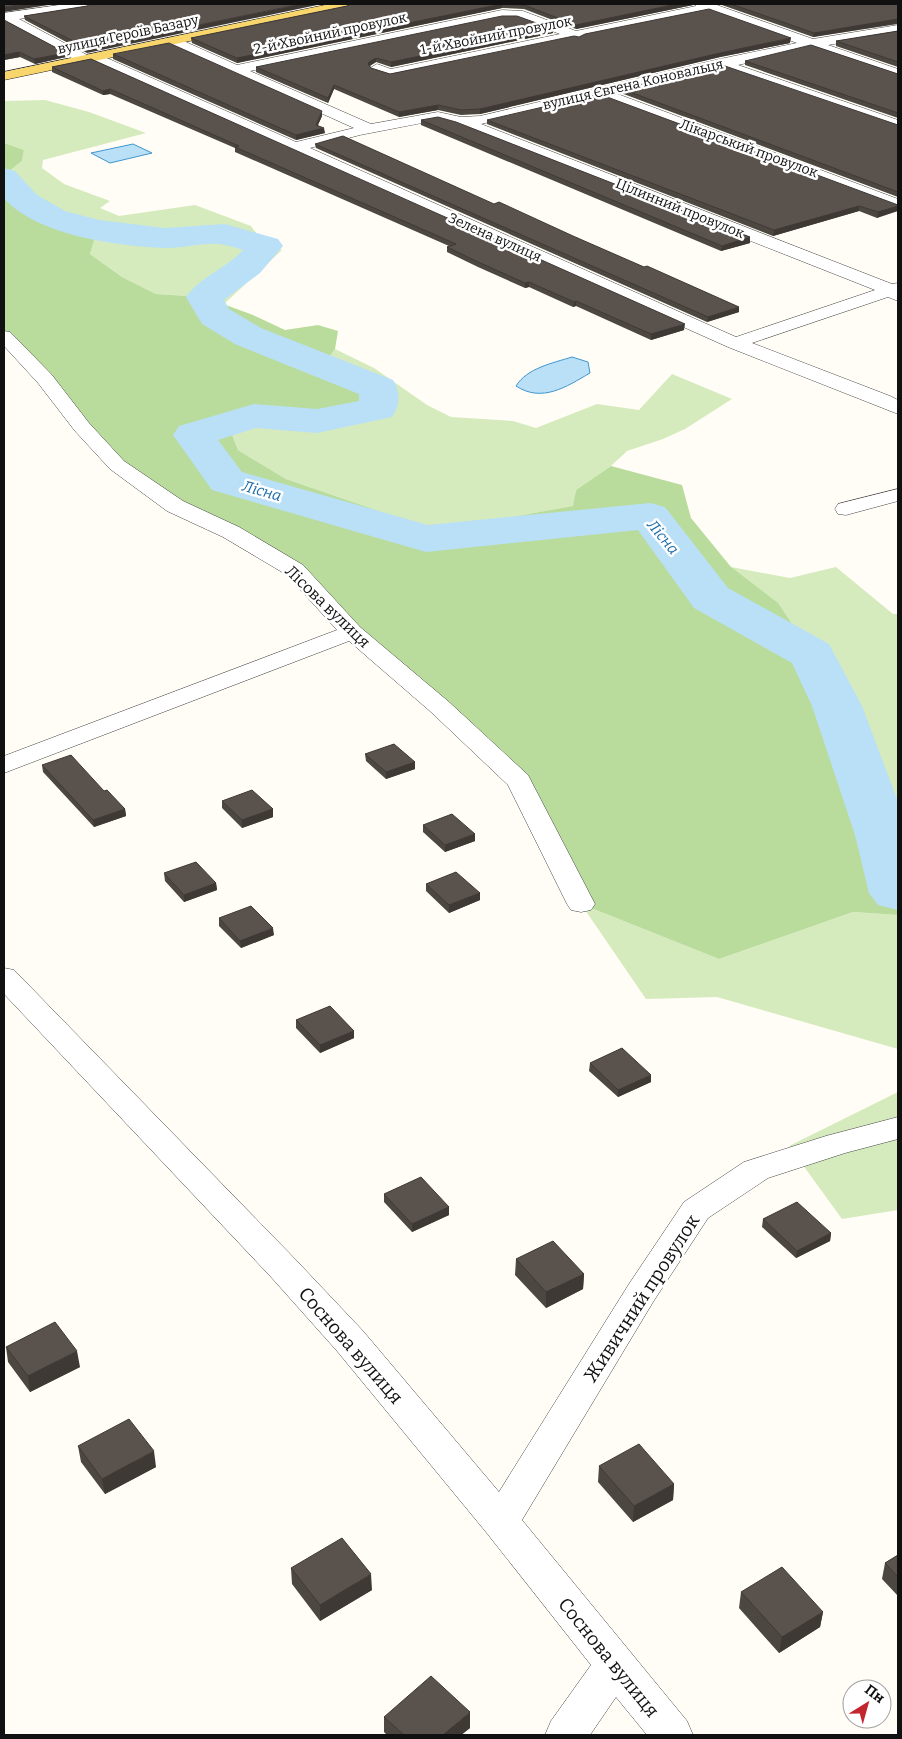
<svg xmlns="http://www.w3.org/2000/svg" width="902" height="1739" font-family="Bitter,serif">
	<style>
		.green { fill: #d5ebbd }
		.forest { fill: #b9dc9c }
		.water { fill: #b9e0f7; stroke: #3f96cf }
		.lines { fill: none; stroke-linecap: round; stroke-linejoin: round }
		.river { fill: #b9e0f7; fill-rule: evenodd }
		.minor-casing { stroke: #444; stroke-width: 1 }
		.major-casing { stroke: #222; stroke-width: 1 }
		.minor { fill: #fff; fill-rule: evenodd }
		.major { fill: #f9d66b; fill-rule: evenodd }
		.wall { fill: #4d4742 }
		.shaded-wall { fill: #3f3936 }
		.building { fill: #5a524d; stroke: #3f3936 }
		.labels { text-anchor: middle; stroke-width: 5; stroke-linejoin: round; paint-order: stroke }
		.far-street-label { font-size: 14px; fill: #111; stroke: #fff }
		.far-water-label { font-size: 15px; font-style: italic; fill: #1768a6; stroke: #fff }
		.street-label { font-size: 16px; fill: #111; stroke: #fff }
		.near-street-label { font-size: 19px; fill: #111; stroke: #fff }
	</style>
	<rect width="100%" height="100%" fill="#fffdf5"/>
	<path class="green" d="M45 100 89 112 146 133 43 160 42 168 64 184 110 201 100 208 119 216 195 205 251 226 266 246 282 250 224 304 204 297 156 294 122 277 90 254 96 230 53 218 25 202 4 178V175L22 161 24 150 4 143V101Z
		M335 349 374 368 427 405 451 417 513 421 536 428 597 404 639 410 672 374 732 399 685 429 663 439 627 451 611 466 576 490 574 506C518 516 460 525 407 546L379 511 286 479 238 450 228 424 254 416 317 421 379 388 323 365Z
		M731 567 790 578 836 567 893 614H898V893L883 835Z
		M581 904 719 959 853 912 898 915V1049L717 997 646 999Z
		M898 1092V1210L842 1219 789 1146Z"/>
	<path class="forest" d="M4 143 24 150 22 161 4 175Z
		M4 178 25 202 52 218 97 230 90 254 122 277 156 294 204 297 253 315 285 330 318 325 338 331 335 349 323 365 379 388 378 409 317 421 254 416 228 424 238 450 286 479 379 511 407 546C460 525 518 516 573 506L576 490 611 466 682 485 691 518 731 567 778 603 812 654 837 706 883 835 898 893V915L853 912 719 959 581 904 519 781 295 570 117 465 4 336Z"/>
	<path class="water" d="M133 144 152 153 110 163 91 153Z
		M572 357 588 362 590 373C566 387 542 403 516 386 527 368 553 363 572 357Z"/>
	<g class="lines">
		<path class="river" d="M4 168 15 171 37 195 65 211 99 220 165 228 225 224 278 239 283 246 260 273 224 300 229 309 261 328 393 380C401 392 400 406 392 417L317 433 256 428 218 440 242 472 428 525 650 503 665 507 728 588 829 644 862 706 898 802V910L878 905 869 893 855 835 812 706 792 663 694 608 638 530 426 552 212 490 173 435 179 426 254 404 317 409 359 401V394L235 344 202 324 186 297C200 277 227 268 243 250 237 248 231 246 225 245 206 241 184 249 164 248 116 246 36 235 4 198Z"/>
		<g class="minor-casing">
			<path id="minor" d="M66 4H93L87 8 19 19 89 56 95 54 100 55 296 142 354 128 234 74 228 73 226 70 167 44 165 41 167 38H177L237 65 502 10 523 11 576 31 696 6 695 4H714L813 39 898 25V33L828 45 898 69V78L811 48 738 65 898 120V129L722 68 615 93 898 199V209L599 97 481 124 892 284 898 283V301L888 297 752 343 890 396 898 400V414L728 347 92 62 86 64 81 63 4 22V13ZM709 11 797 43 720 59 480 116 461 117 438 112 371 124 250 71 502 18H517L560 34 391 69 377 64 370 68 372 71 390 77 574 39 578 40 584 37ZM438 120 457 125 875 290 736 337 310 148 360 135Z
				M4 331 10 332 52 375 89 423 124 461 183 501 239 527 303 565 360 627 449 702 528 775 595 904 591 910 581 912 571 910 567 904 508 785 431 712 349 641 4 773V756L337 630 287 575 223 537 167 511 110 469 75 431 38 383 4 346Z
				M898 489V501L846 515 838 514 835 509 838 504Z
				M4 968 14 970 295 1259 363 1331 499 1492 629 1284 684 1202 744 1162 826 1136 898 1117V1139L845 1153 768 1178 708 1218 653 1302 522 1520 687 1721 693 1735H647L616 1697 590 1735H545L551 1721 591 1665 486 1532 337 1351 271 1277 4 994Z"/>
		</g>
		<g class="major-casing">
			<path id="major" d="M330 4H353L347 8 4 80V72Z"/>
		</g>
		<use href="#minor" class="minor"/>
		<use href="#major" class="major"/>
	</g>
	<path class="wall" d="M350 4 693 5 576 29 524 9 502 8 237 63 192 43 191 38 347 6Z
		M719 4H898V24L813 37Z
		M87 6V53L25 20 24 16Z
		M4 20 66 53V57L35 64 20 57 4 60Z
		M553 29V33L391 67 376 62 370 66 371 68 390 74 579 37 790 43 720 57 480 114 461 115 438 110 399 117 334 89 328 103 256 72V67Z
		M898 31V67L836 46V41Z
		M113 54 322 116 318 125 325 133 296 140 113 59Z
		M91 59 684 330 651 340 576 306 573 307 529 287 525 288 478 267 447 252V247L449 246 235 152V148L110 94 103 95 52 72V67Z
		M745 61 898 74V118L745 65Z
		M622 89 898 125V197L621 93Z
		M421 120 750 243 721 251 421 125Z
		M487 120 898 205 877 218 859 211 773 236 487 124Z
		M315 144 739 312 707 322 316 148Z
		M365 754 415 762V769L386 779 366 761Z
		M42 765 104 791 125 809 126 816 94 827 43 772Z
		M222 801 273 809V817L242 828 222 808Z
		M423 825 475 834V841L445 852 423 832Z
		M164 873 216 883 217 890 184 902 165 881Z
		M426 884 480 893V900L449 913 426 891Z
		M219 918 274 935 241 948 219 926Z
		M296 1020 354 1031V1038L320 1053 296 1028Z
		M590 1063 651 1082 618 1097 589 1071Z
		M384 1194 449 1207V1215L412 1232 384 1202Z
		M763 1219 831 1233 830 1241 796 1258 762 1227Z
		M516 1259 584 1274 583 1289 546 1308 515 1275Z
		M6 1347 80 1367 30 1392 8 1362Z
		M78 1446 156 1467 105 1494 81 1462Z
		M599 1466 674 1484 673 1500 633 1522 598 1482Z
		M898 1555V1596L882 1579 885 1563Z
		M291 1568 372 1590 320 1621 292 1584Z
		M741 1592 823 1612 820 1627 779 1653 739 1608Z
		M384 1717 470 1728 461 1735H387L384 1732Z"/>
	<path class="shaded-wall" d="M27 4H55L4 12V7Z
		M301 4H322L87 53V48Z
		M502 4V8L237 63V58Z
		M677 4H694L693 5 576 29V25Z
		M898 19V23L813 37 814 33Z
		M553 29V33L391 67V62Z
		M791 38 790 43 720 57 480 114V109L720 53Z
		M19 52 20 57 4 60V55Z
		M66 53V57L35 64 34 59Z
		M376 58V62L369 66 368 64 369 62Z
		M334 85V89L328 103V98Z
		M110 89V94L103 95V91Z
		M438 105V110L399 117V112Z
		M322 111V116L316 129V125Z
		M324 128 325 133 296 140V135Z
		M859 206V211L773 236 774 230Z
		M898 206V211L877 218 878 212Z
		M750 237V243L721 251 722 246Z
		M529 282V287L525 288V283Z
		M576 301V306L573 307 574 302Z
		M739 307V312L707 322 708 317Z
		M685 324 684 330 651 340V334Z
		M415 762V769L386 779V772Z
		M125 809 126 816 94 827 93 820Z
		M273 809V817L242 828V820Z
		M475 834V841L445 852V845Z
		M216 883 217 890 184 902V895Z
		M480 893V900L449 913V905Z
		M273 928 274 935 241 948 240 941Z
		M354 1031V1038L320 1053V1045Z
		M651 1075V1082L618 1097V1090Z
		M449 1207V1215L412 1232V1224Z
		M831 1233 830 1241 796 1258 797 1251Z
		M584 1274 583 1289 546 1308V1292Z
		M77 1351 80 1367 30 1392 28 1376Z
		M154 1451 156 1467 105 1494 102 1479Z
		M674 1484 673 1500 633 1522 634 1506Z
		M371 1574 372 1590 320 1621V1605Z
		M823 1612 820 1627 779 1653 782 1637Z
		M470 1712V1728L461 1735H443Z"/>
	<path class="building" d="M4 4H27L4 7Z
		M90 4H301L87 48 24 16 87 6Z
		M350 4H677L576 25 524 5 502 4 237 58 191 38 347 6Z
		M731 4H898V19L814 33Z
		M709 9 791 38 720 53 480 109 461 110 438 105 399 112 334 85 328 98 256 67 502 16H517L553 29 391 62 376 58 369 62 368 64 371 68 390 74 574 36 579 37 585 34Z
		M4 20 66 53 34 59 19 52 4 55Z
		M898 31V62L836 41Z
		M169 43 322 111 316 125 324 128 296 135 113 54Z
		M811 45 898 74V113L745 61Z
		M91 59 685 324 651 334 576 301 574 302 529 282 525 283 478 262 447 247 456 244 235 147 239 146 110 89 103 91 52 67Z
		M722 65 898 125V192L622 89Z
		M599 94 898 205V206L878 212 859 206 774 230 487 120Z
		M438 117 456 122 750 237 722 246 421 120Z
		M343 136 494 204 499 202 573 236 644 267 647 266 739 307 708 317 315 144Z
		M394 744 415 762 386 772 365 754Z
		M71 755 104 791 107 790 125 809 93 820 42 765Z
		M252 790 273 809 242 820 222 801Z
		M452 814 475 834 445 845 423 825Z
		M196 862 216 883 184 895 164 873Z
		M456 872 480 893 449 905 426 884Z
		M251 906 273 928 240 941 219 918Z
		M330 1006 354 1031 320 1045 296 1020Z
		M622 1048 651 1075 618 1090 590 1063Z
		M421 1177 449 1207 412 1224 384 1194Z
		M797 1202 831 1233 797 1251 763 1219Z
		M553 1241 584 1274 546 1292 516 1259Z
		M55 1322 77 1351 28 1376 6 1347Z
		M129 1419 154 1451 102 1479 78 1446Z
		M639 1444 674 1484 634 1506 599 1466Z
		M342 1538 371 1574 320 1605 291 1568Z
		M898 1555V1577L885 1563Z
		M782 1567 823 1612 782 1637 741 1592Z
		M431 1676 470 1712 443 1735H404L384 1717Z"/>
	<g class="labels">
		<g class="far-street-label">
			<text transform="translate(330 33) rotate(-12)" y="5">2-й Хвойний провулок</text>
			<text transform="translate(128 34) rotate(-12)" y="5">вулиця Героїв Базару</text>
			<text transform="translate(496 35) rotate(-11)" y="5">1-й Хвойний провулок</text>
			<text transform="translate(633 84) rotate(-13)" y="5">вулиця Євгена Коновальця</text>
			<text transform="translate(749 148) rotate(20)" y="5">Лікарський провулок</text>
			<text transform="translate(680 208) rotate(22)" y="5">Цілинний провулок</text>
			<text transform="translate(495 237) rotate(24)" y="5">Зелена вулиця</text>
		</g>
		<g class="far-water-label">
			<text transform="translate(262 491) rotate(16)" y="5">Лісна</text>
			<text transform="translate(663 537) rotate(50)" y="5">Лісна</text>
		</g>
		<g class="street-label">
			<text transform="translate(328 606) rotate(44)" y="6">Лісова вулиця</text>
		</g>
		<g class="near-street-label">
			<text transform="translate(641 1298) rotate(-57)" y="7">Живичний провулок</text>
			<text transform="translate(351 1345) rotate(49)" y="7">Соснова вулиця</text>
			<text transform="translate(609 1657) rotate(51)" y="7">Соснова вулиця</text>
		</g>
	</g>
	<rect width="902" height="1739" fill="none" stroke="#111111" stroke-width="10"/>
	<g transform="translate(867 1704) rotate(37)"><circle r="24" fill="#ffffff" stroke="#a0a0a0"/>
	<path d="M0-4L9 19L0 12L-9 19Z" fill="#c4262e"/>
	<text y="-8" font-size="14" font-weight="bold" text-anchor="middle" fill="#111111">Пн</text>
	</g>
</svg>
